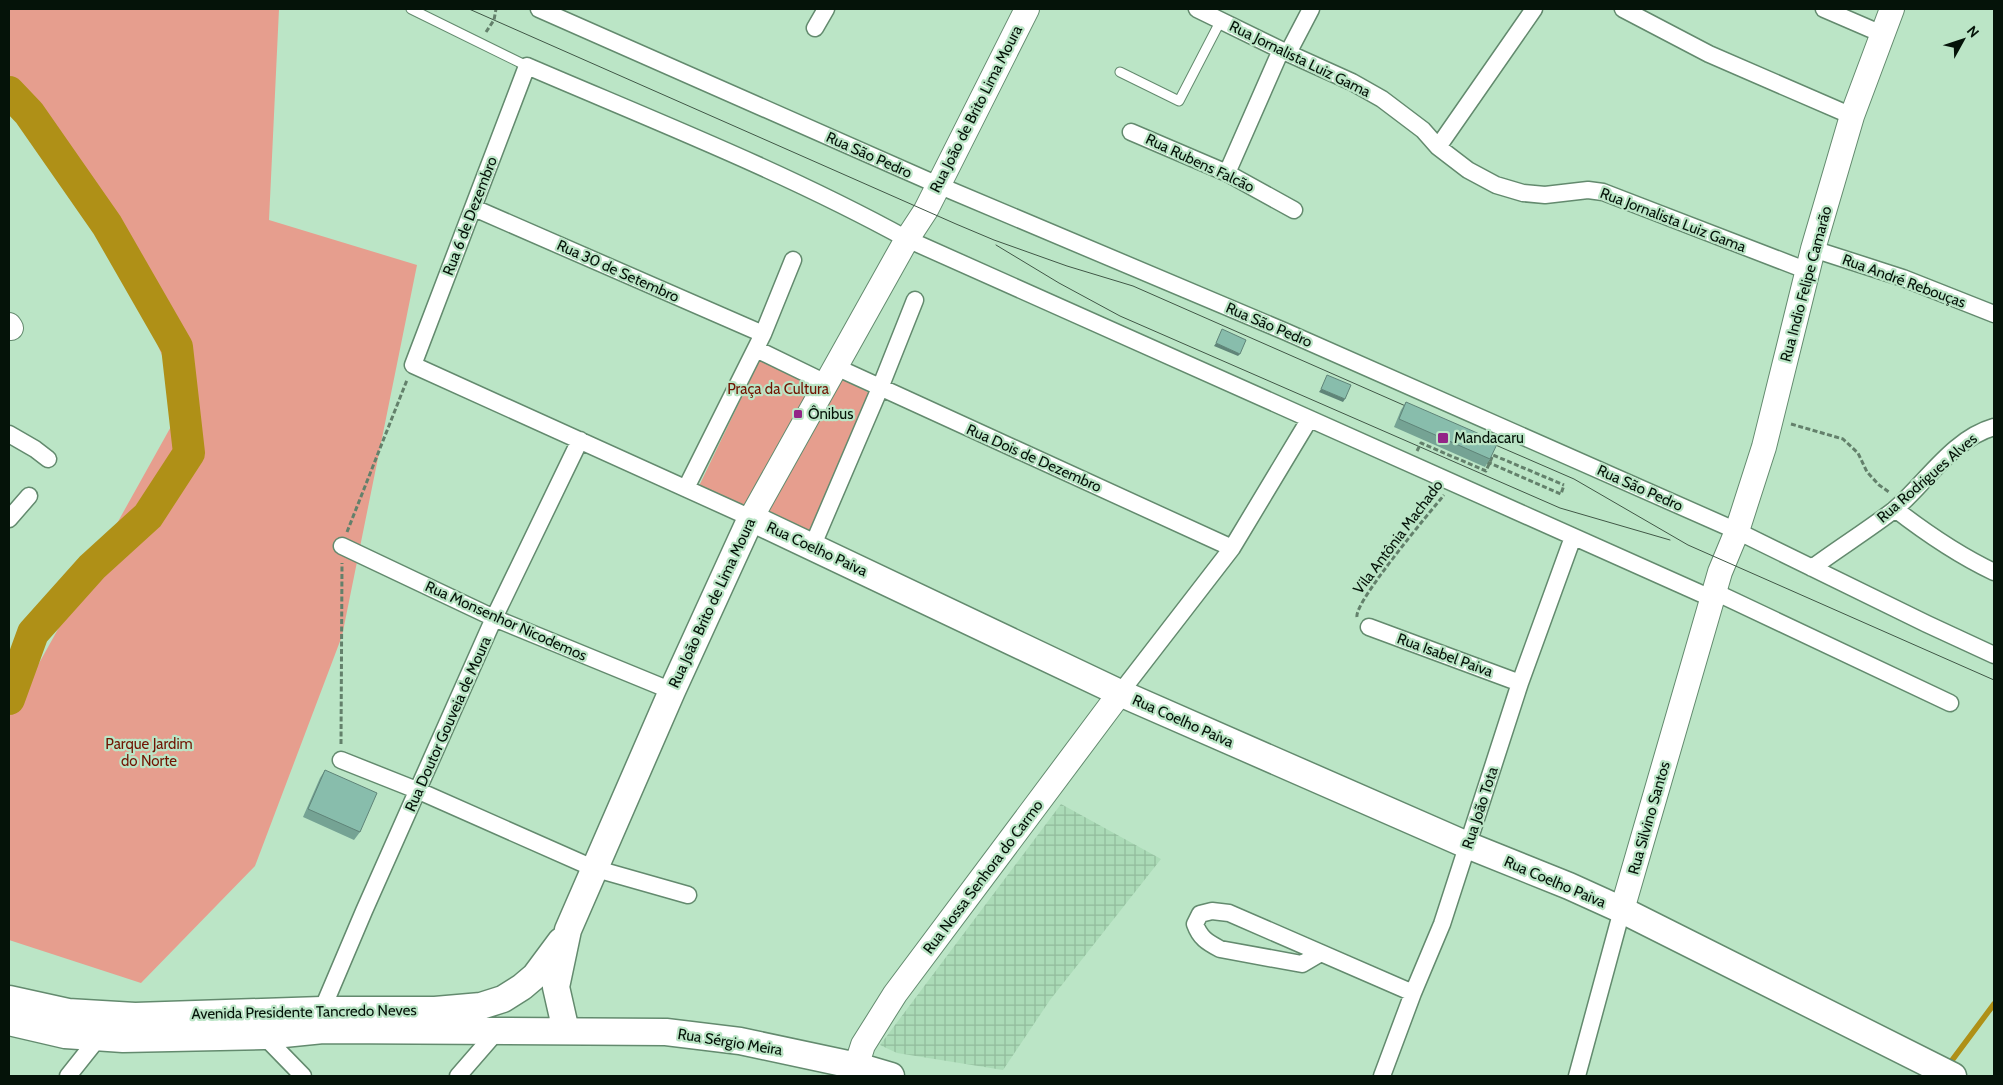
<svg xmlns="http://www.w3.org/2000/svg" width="2003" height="1085" font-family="Cabin,sans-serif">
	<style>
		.industrial { fill: url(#industrial-grid) }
		.green { fill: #e69e8e }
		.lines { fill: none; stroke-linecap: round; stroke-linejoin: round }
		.stream { stroke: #af9017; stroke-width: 5.5 }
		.river { stroke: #af9017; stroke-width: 32 }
		.lane-casing { stroke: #638a6e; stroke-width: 11 }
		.street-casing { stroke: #638a6e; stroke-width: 19 }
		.secondary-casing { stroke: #638a6e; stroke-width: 26 }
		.primary-casing { stroke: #638a6e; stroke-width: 29 }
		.path { stroke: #63806b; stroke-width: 3; stroke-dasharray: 5 2.5; stroke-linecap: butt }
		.lane { stroke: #fff; stroke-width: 9 }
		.street { stroke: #fff; stroke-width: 16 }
		.secondary { stroke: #fff; stroke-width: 24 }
		.primary { stroke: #fff; stroke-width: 26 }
		.tram { stroke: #405746; stroke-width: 1 }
		.path-bridge { stroke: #63806b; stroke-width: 3; stroke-dasharray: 5 2.5; stroke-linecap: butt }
		.wall { fill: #75a394 }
		.shaded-wall { fill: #5f8478 }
		.building { fill: #88bdac; stroke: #5f8478 }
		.poi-dot { fill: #932587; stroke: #bbe5c6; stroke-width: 2 }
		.labels { text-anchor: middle; stroke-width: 4.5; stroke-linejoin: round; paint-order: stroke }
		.street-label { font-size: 15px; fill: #051309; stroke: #bbe5c6 }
		.park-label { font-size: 15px; fill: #711503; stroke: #bbe5c6 }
		.poi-label { font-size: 15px; fill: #051309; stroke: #bbe5c6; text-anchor: start }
	</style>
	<defs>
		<pattern id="industrial-grid" width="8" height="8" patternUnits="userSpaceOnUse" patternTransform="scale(1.25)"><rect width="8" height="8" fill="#abdbb7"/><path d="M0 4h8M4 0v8" fill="none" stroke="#92bb9c"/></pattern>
	</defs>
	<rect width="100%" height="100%" fill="#bbe5c6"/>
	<path class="industrial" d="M1061 804 1161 859 1050 1000 1003 1070 897 1053 880 1045Z"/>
	<path class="green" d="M9 9H279L269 220 417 265 342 636 255 866 141 983 9 940V717L183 405 107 225 9 97Z
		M765 349 819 375 748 507 699 486Z
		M837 376 873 395 809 539 765 514Z"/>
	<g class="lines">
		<path class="stream" d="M1950 1063 1994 1004"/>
		<path class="river" d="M9 92 29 113 107 225 177 347 189 453 148 516 92 567 33 633 9 699"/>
		<g class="lane-casing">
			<path id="lane" d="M411 9 527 66
				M1120 72 1179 101 1221 20"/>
		</g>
		<g class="street-casing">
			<path id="street" d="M539 9 938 185 1284 331 1737 531 1927 624 1994 655
				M1197 9 1281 50 1352 82 1382 99 1423 130 1438 147 1468 170 1496 185 1523 193 1545 195 1588 190 1603 192 1808 271
				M1623 9 1709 54 1852 116
				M1824 9 1882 34
				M815 28 826 9
				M1288 53 1311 9
				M1131 132 1227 173 1294 210
				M1438 147 1534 9
				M1227 173 1281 50
				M474 208 763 334
				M1813 249 1903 278 1994 314
				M756 349 826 383
				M836 367 1232 548
				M9 434 35 449 48 459
				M686 488 763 334 793 260
				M1895 509C1926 533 1958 555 1994 572
				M751 518 413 365 527 66C655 121 785 172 907 239L1713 599
				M9 519 29 496
				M342 546 494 618 672 691
				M812 547 880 388 915 300
				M1812 568C1839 548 1868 530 1894 510 1926 483 1952 439 1994 427
				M1715 592 1950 703
				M1369 627 1520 683
				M1120 693 1232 548 1309 420
				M341 760 419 791 593 868 688 895
				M1319 954 1302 964 1220 949C1207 942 1200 938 1195 924L1200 914 1212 911 1229 913 1413 993
				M322 1010 364 911 494 618 580 440
				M264 1036 303 1076
				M68 1076 99 1037
				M458 1076 498 1030
				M1382 1076 1413 993 1442 924 1520 683 1573 537
				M1577 1076 1622 910"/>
		</g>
		<g class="secondary-casing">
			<path id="secondary" d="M9 325 11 328
				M751 518 907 239 926 210 1027 9
				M1622 910 1720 572 1737 531 1764 447 1813 249 1852 116 1892 9
				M853 1076 863 1045 895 994 1120 693"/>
		</g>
		<g class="primary-casing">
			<path id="primary" d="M9 999 68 1012 135 1016 322 1010H435L481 1006 503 999 522 987 535 976 561 941
				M9 1022 65 1035 123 1039 264 1036 323 1030 666 1032 740 1041 857 1066 891 1076
				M566 1031 556 987 568 930 672 691 751 518 1120 693 1467 845 1569 886 1622 910 1953 1076"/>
		</g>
		<path class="path" d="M486 32 494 20 496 9
			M1791 424 1843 439 1858 453 1867 472 1879 485 1889 492
			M1487 462 1561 494 1564 485
			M347 532 407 380
			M1357 617C1354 602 1430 512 1444 495
			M341 744 342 563"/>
		<use href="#lane" class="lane"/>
		<use href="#street" class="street"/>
		<use href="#secondary" class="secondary"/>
		<use href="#primary" class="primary"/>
		<path class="tram" d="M469 9 956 224 994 240 1067 266 1133 286 1417 411
			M996 245 1059 283 1120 316 1560 508 1670 540
			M1484 440 1574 479 1688 545 1994 680"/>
		<path class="path-bridge" d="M1417 451 1421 443 1486 471 1493 455 1564 485"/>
	</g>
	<path class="wall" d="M1406 402 1490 459 1485 467 1394 427 1401 410Z
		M325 770 360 832 354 840 303 817 320 778Z"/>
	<path class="shaded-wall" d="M1216 343 1240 354 1238 356 1214 346Z
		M1321 389 1345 399 1343 402 1319 392Z"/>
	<path class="building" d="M1222 329 1246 340 1240 354 1216 343Z
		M1327 375 1351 385 1345 399 1321 389Z
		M1406 402 1498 442 1490 459 1399 419Z
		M325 770 377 793 360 832 308 809Z"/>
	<g class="poi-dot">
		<rect x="793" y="409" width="10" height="10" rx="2.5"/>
		<rect x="1437" y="432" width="12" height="12" rx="2.5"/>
	</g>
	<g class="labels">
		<g class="street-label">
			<text transform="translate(1300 59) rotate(26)" y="5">Rua Jornalista Luiz Gama</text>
			<text transform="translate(976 109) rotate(-63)" y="5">Rua João de Brito Lima Moura</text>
			<text transform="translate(869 155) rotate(24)" y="5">Rua São Pedro</text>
			<text transform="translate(1200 163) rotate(25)" y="5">Rua Rubens Falcão</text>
			<text transform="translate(470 216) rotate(-69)" y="5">Rua 6 de Dezembro</text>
			<text transform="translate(1673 220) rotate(21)" y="5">Rua Jornalista Luiz Gama</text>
			<text transform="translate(618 271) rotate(24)" y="5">Rua 30 de Setembro</text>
			<text transform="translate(1904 281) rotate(20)" y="5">Rua André Rebouças</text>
			<text transform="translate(1806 284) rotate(-75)" y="5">Rua Indio Felipe Camarão</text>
			<text transform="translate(1269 325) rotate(23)" y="5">Rua São Pedro</text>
			<text transform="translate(1034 458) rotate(24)" y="5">Rua Dois de Dezembro</text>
			<text transform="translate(1927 478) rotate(-41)" y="5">Rua Rodrigues Alves</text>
			<text transform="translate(1640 488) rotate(24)" y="5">Rua São Pedro</text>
			<text transform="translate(1398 537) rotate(-53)" y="5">Vila Antônia Machado</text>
			<text transform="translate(817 549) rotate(25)" y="5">Rua Coelho Paiva</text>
			<text transform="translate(712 603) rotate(-65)" y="5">Rua João Brito de Lima Moura</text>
			<text transform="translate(506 621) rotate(24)" y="5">Rua Monsenhor Nicodemos</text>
			<text transform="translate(1445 655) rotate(20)" y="5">Rua Isabel Paiva</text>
			<text transform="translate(1183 721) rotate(24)" y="5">Rua Coelho Paiva</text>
			<text transform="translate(448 724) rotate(-66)" y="5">Rua Doutor Gouveia de Moura</text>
			<text transform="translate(1480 808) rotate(-72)" y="5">Rua João Tota</text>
			<text transform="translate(1649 818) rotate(-74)" y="5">Rua Silvino Santos</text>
			<text transform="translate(983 877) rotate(-53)" y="5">Rua Nossa Senhora do Carmo</text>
			<text transform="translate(1555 882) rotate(23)" y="5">Rua Coelho Paiva</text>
			<text transform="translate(304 1012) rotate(-1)" y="5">Avenida Presidente Tancredo Neves</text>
			<text transform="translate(730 1042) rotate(9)" y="5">Rua Sérgio Meira</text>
		</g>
		<g class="park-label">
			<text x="778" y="394">Praça da Cultura</text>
			<text x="149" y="749">Parque Jardim<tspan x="149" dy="17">do Norte</tspan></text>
		</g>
		<g class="poi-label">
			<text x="808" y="419">Ônibus</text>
			<text x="1454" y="443">Mandacaru</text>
		</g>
	</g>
	<rect width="2003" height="1085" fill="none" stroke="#051309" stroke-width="20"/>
	<g transform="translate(1963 40) rotate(50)" stroke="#bbe5c6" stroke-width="4" paint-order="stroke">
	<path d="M0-4L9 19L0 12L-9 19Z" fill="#051309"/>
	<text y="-8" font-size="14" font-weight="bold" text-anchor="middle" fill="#051309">N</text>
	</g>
</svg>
